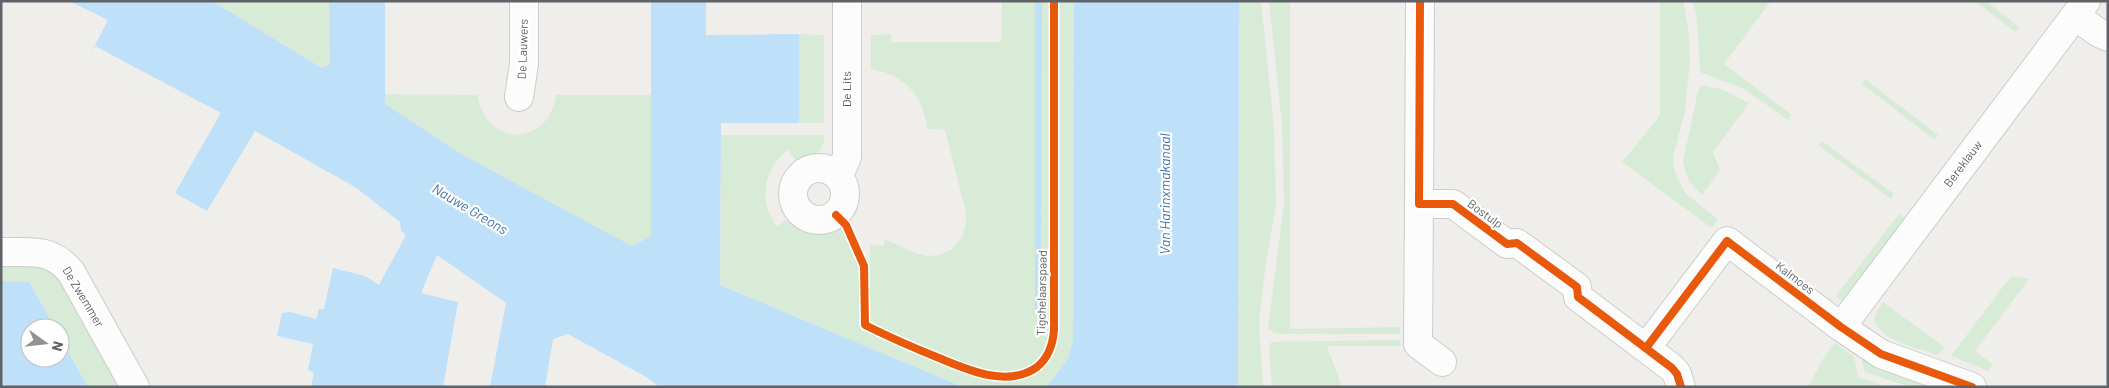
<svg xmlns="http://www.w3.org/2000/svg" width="2109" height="388" font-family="Barlow,sans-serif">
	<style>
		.green { fill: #d8ebd6 }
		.water { fill: #bfe0f9 }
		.pier { fill: #efeeea }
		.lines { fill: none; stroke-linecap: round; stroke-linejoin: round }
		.minor-casing { stroke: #cbcccc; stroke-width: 30 }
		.minor { stroke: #fdfcfc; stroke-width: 28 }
		.cycleway-casing { stroke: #fff; stroke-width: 11 }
		.cycleway { stroke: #e8590c; stroke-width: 8 }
		.labels { text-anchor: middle; stroke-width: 4.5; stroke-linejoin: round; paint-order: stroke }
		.street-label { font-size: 12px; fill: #5f6368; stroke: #fff }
		.water-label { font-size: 14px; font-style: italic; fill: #4174aa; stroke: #fff }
	</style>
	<rect width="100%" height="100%" fill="#efeeea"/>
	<path class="green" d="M212 1H329L330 64 322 68Z
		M1002 1H1035V311L1041 312 1042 1H1074L1073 340 1068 359 1047 387H963L720 285 721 135H825C823 153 812 157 798 164L788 149C763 170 758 201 777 227L791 216C806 230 820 233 839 224L859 267 870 264V245L884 246 885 239 915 253 927 256 939 255 951 250 962 237 966 224V213L945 130 927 129C924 96 904 74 871 69V35L891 34V42H1001Z
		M1239 1H1261L1274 128 1276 206 1266 262 1259 321 1263 387H1238Z
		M1269 1H1290V329L1400 327V334H1275L1268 329 1284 203 1282 124Z
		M1660 1H1683L1688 26 1690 60 1685 111 1673 156 1674 168 1678 180 1686 194 1718 219 1712 228 1622 162 1660 116Z
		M1693 1H1771L1724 64 1792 115 1788 120 1744 89 1700 72 1697 19Z
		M1975 1H1986L2019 27 2015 32Z
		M799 34 824 35V123H799Z
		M1865 79 1938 135 1935 140 1862 84Z
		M1702 85 1721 89 1749 103 1713 152 1720 170 1702 195 1688 180 1683 162 1698 91Z
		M385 94 478 95C484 147 549 148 556 95H651V236L632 246 463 155 385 104Z
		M1822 141 1894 194 1891 199 1818 145Z
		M1899 214 1907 220 1845 303 1836 296Z
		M1 260 53 267 123 387H88L60 337V328H55L29 282 1 281Z
		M2011 276 2029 279 1975 351 1993 364 1988 371 1951 356Z
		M1883 302 1944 347 1938 355C1918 348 1882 342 1874 320L1877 311Z
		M1394 340 1400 341 1402 346H1327L1342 387H1272L1269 348 1271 342Z
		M1835 343 1854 357 1858 377 1887 387H1808L1824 357Z
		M1860 354 1919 381 1920 387H1910L1865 372Z"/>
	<path class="water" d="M69 1H212L322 68 330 64 329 1H385V104L463 155 632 246 651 236V1H706V35L799 34V123H721L720 285 963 387H659L648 378 568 334 553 339 545 387H490L506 303 437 255 421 293 458 302 443 387H311L314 372 308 370 313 344 277 336 282 313 291 312 316 319 319 309H324L333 268 365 276 379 285 406 235 401 231 400 222 355 187 255 131 207 211 175 193 218 118 201 108 199 111 93 57 92 51 108 20Z
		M1035 1H1042L1041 312 1039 315 1035 311Z
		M1074 1H1239L1238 387H1047L1068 359 1073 340Z
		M1 281 29 282 55 328H30V358H60V337L88 387H1Z"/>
	<path class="pier" d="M95 46 221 113 218 118 201 108 199 111 93 57 92 51Z"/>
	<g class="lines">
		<g class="minor-casing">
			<path id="minor" d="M1420 1 1419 204H1453L1507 244 1517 243 1577 287 1578 297 1672 368 1677 374 1681 387
				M2075 16 2099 33 2108 37
				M519 97 524 64V1
				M793 194a26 26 0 1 1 52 0a26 26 0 1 1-52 0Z
				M839 175 847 157V1
				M1419 204 1418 344 1442 362
				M1 252C31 253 50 247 71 272L135 387
				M1841 327 2086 1
				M1646 348 1727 241 1841 327 1881 354 1972 387"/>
		</g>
		<use href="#minor" class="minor"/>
		<g class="cycleway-casing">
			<path id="cycleway" d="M1420 1 1419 204H1453L1507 244 1517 243 1577 287 1578 297 1672 368 1677 374 1681 387
				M836 215 846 225 864 266 865 325C889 337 914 348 939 358 968 370 1008 388 1037 367 1048 358 1053 344 1054 330V1
				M1646 348 1727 241 1841 327 1881 354 1972 387"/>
		</g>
		<use href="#cycleway" class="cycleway"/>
	</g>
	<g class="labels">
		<g class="street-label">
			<text transform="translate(523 49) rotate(-88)" y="4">De Lauwers</text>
			<text transform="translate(847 89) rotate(-90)" y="4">De Lits</text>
			<text transform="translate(1963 164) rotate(-53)" y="4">Bereklauw</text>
			<text transform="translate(1485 214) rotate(36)" y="4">Bostulp</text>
			<text transform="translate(1795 278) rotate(37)" y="4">Kalmoes</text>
			<text transform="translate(1042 293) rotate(-89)" y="4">Tigchelaarspaad</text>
			<text transform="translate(83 297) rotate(59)" y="4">De Zwemmer</text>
		</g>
		<g class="water-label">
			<text transform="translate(1165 194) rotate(-90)" y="5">Van Harinxmakanaal</text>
			<text transform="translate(470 209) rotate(31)" y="5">Nauwe Greons</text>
		</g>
	</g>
	<rect width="2109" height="388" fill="none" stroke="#5f6368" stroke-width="5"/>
	<g transform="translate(45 343) rotate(105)"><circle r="24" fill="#ffffff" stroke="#bfc1c3"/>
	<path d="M0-4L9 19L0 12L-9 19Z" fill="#919496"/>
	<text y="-8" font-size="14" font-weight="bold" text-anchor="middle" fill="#5f6368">N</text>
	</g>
</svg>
